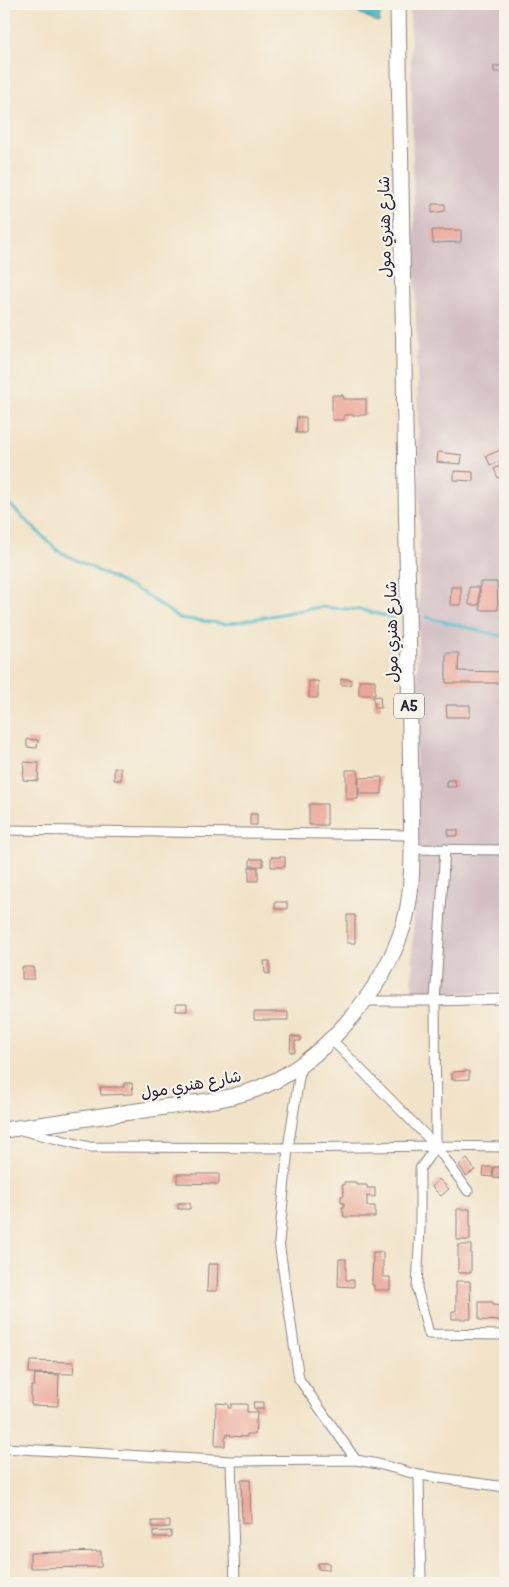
<svg xmlns="http://www.w3.org/2000/svg" width="509" height="1587" font-family="Pangolin,'Playpen Sans Arabic',sans-serif">
	<style>
		.industrial { fill: #d2bec3 }
		.water { fill: #52becd; stroke: #3a7084 }
		.lines { fill: none; stroke-linecap: round; stroke-linejoin: round }
		.stream { stroke: #52becd; stroke-width: 3 }
		.building { fill: #eca496 }
		.minor-casing { stroke: #8a8282; stroke-width: 11 }
		.trunk-casing { stroke: #8a8282; stroke-width: 17 }
		.minor { stroke: #fff; stroke-width: 9 }
		.trunk { stroke: #fff; stroke-width: 15 }
		.labels { text-anchor: middle; stroke-width: 4.5; stroke-linejoin: round; paint-order: stroke }
		.shield { fill: #f7f3e8; stroke: #62616f; stroke-width: 1 }
		.shield-label { font-size: 15px; font-weight: bold; fill: #22223b }
		.street-label { font-size: 16px; fill: #22223b; stroke: #f7f3e8 }
	</style>
	<rect width="100%" height="100%" fill="#f7f3e8"/>
	<filter id="ink" filterUnits="userSpaceOnUse"><feTurbulence type="fractalNoise" baseFrequency=".02" numOctaves="2"/><feDisplacementMap in="SourceGraphic" scale="10" xChannelSelector="R" yChannelSelector="G"/><feConvolveMatrix kernelMatrix="1 2 1 2 8 2 1 2 1" color-interpolation-filters="sRGB"/></filter>
	<filter id="wash" filterUnits="userSpaceOnUse"><feTurbulence type="fractalNoise" baseFrequency=".0096" numOctaves="4" result="noise"/><feDisplacementMap in="SourceGraphic" scale="20" xChannelSelector="R" yChannelSelector="G"/><feGaussianBlur stdDeviation="1.12" result="paint"/><feColorMatrix in="noise" values="0 0 0 0 0 0 0 0 0 0 0 0 0 0 0 0 0 1.4 0 .05"/><feComposite in="paint" operator="in"/></filter>
	<g filter="url(#wash)">
		<rect width="100%" height="100%" fill="#f1e3c8"/>
		<path class="industrial" d="M410 4H505V992L412 994 420 525Z"/>
		<path class="water" d="M356 4H381L379 23 359 13Z"/>
		<g class="lines">
			<path class="stream" d="M4 499 58 551 143 593 179 618 226 624 319 607 362 610 394 618
				M426 617 505 637"/>
		</g>
		<g id="blocks">
			<path class="building" d="M494 66H505V72H494Z
				M432 204H445V211L432 213Z
				M432 230H461V242L433 243Z
				M332 395H343V399H366V415H344V420H332Z
				M297 417H306V433H296Z
				M505 448V459L490 465 486 456Z
				M438 452 462 455 461 464 437 462Z
				M505 464V475L498 478 494 469Z
				M454 471 473 472V481L454 480Z
				M480 582H497L498 610H480Z
				M451 587H461V605H450Z
				M469 587H479V605H469Z
				M446 653H459L458 671 505 672V683H446Z
				M341 679H351V685H341Z
				M359 680H375V695H359Z
				M309 681H318V698H309Z
				M380 696 381 708H375L373 697Z
				M446 705H470V717H447Z
				M27 739 38 740 37 748 27 747Z
				M24 762 39 763 38 781 23 780Z
				M114 768H121V780H114Z
				M346 770H358V799H346Z
				M382 777V794H359V778Z
				M447 780H455L456 787H447Z
				M309 804H327V825H309Z
				M250 814H257V825H250Z
				M448 830H458V836H448Z
				M271 857H285V867H271Z
				M250 859H263V866H250Z
				M249 867H258V881H249Z
				M275 902H287V909H275Z
				M347 915H355V943H347Z
				M264 961H270V974L265 973Z
				M22 967H34V979H22Z
				M176 1004H187V1011H176Z
				M254 1012H288V1020H254Z
				M291 1036 301 1037V1041H295V1052H290Z
				M469 1071V1079L452 1080V1072Z
				M124 1083H132L133 1094 101 1095 100 1087H124Z
				M467 1159 475 1170 466 1176 459 1165Z
				M484 1167H493L492 1177 483 1176Z
				M494 1167H505V1179L493 1178Z
				M177 1174H219V1184L177 1183Z
				M439 1179 449 1189 441 1196 432 1187Z
				M344 1182H356V1185H367V1188H375V1197L367 1196V1206H375V1217H344L342 1207H344V1203H341V1196H344L342 1185H344Z
				M178 1203H190V1209H178Z
				M457 1209H470V1240H457Z
				M458 1245H471V1273H458Z
				M373 1252H383V1277H390V1290H374V1285H372Z
				M339 1259H346V1280H354V1287L338 1286Z
				M208 1264H218L217 1291H207Z
				M456 1281H470L471 1319H452V1311H456Z
				M479 1302H493V1305L505 1306V1321L479 1320Z
				M30 1361 74 1362 73 1374 29 1373Z
				M35 1374 59 1375 58 1406 31 1405V1386H34Z
				M253 1402H263V1409H254Z
				M216 1403 228 1404V1408H231V1404H247V1412H257L255 1434H247V1437L230 1436 231 1434H227V1437H225V1446H215Z
				M241 1480H250L251 1523H242Z
				M152 1521H170V1527H152Z
				M171 1531V1537H153V1532Z
				M101 1551V1567L30 1568V1553Z
				M318 1563H329V1570L318 1569Z"/>
		</g>
	</g>
	<g filter="url(#ink)">
		<use href="#blocks" fill-opacity="0" stroke="#8a8282" stroke-width="1"/>
		<g class="lines">
			<g class="minor-casing">
				<path id="minor" d="M4 830 412 835
					M412 849 505 850
					M445 849 435 1001 436 1146 468 1191
					M364 1001H435L505 999
					M332 1040 436 1146 420 1169V1228L417 1288 429 1334 505 1335
					M301 1065 288 1148 279 1242 299 1379 356 1460
					M24 1131 90 1147 288 1148 436 1146 505 1147
					M4 1448 231 1461 356 1460 378 1464 419 1475 505 1487
					M231 1461 235 1583
					M419 1475 421 1583"/>
			</g>
			<g class="trunk-casing">
				<path id="trunk" d="M4 1130C58 1122 111 1115 165 1107 195 1103 226 1100 254 1090 320 1066 382 993 403 927 411 902 412 875 412 849L398 4"/>
			</g>
			<use href="#minor" class="minor"/>
			<use href="#trunk" class="trunk"/>
		</g>
	</g>
	<g class="labels">
		<rect class="shield" x="394" y="693.5" width="30" height="25" rx="4"/>
		<g class="shield-label">
			<text x="409" y="711">A5</text>
		</g>
		<g class="street-label">
			<text transform="translate(384 227) rotate(-91)" y="6">شارع هنري مول</text>
			<text transform="translate(391 632) rotate(-91)" y="6">شارع هنري مول</text>
			<text transform="translate(191 1084) rotate(-10)" y="6">شارع هنري مول</text>
		</g>
	</g>
	<rect width="509" height="1587" fill="none" stroke="#f7f3e8" stroke-width="20"/>
</svg>
